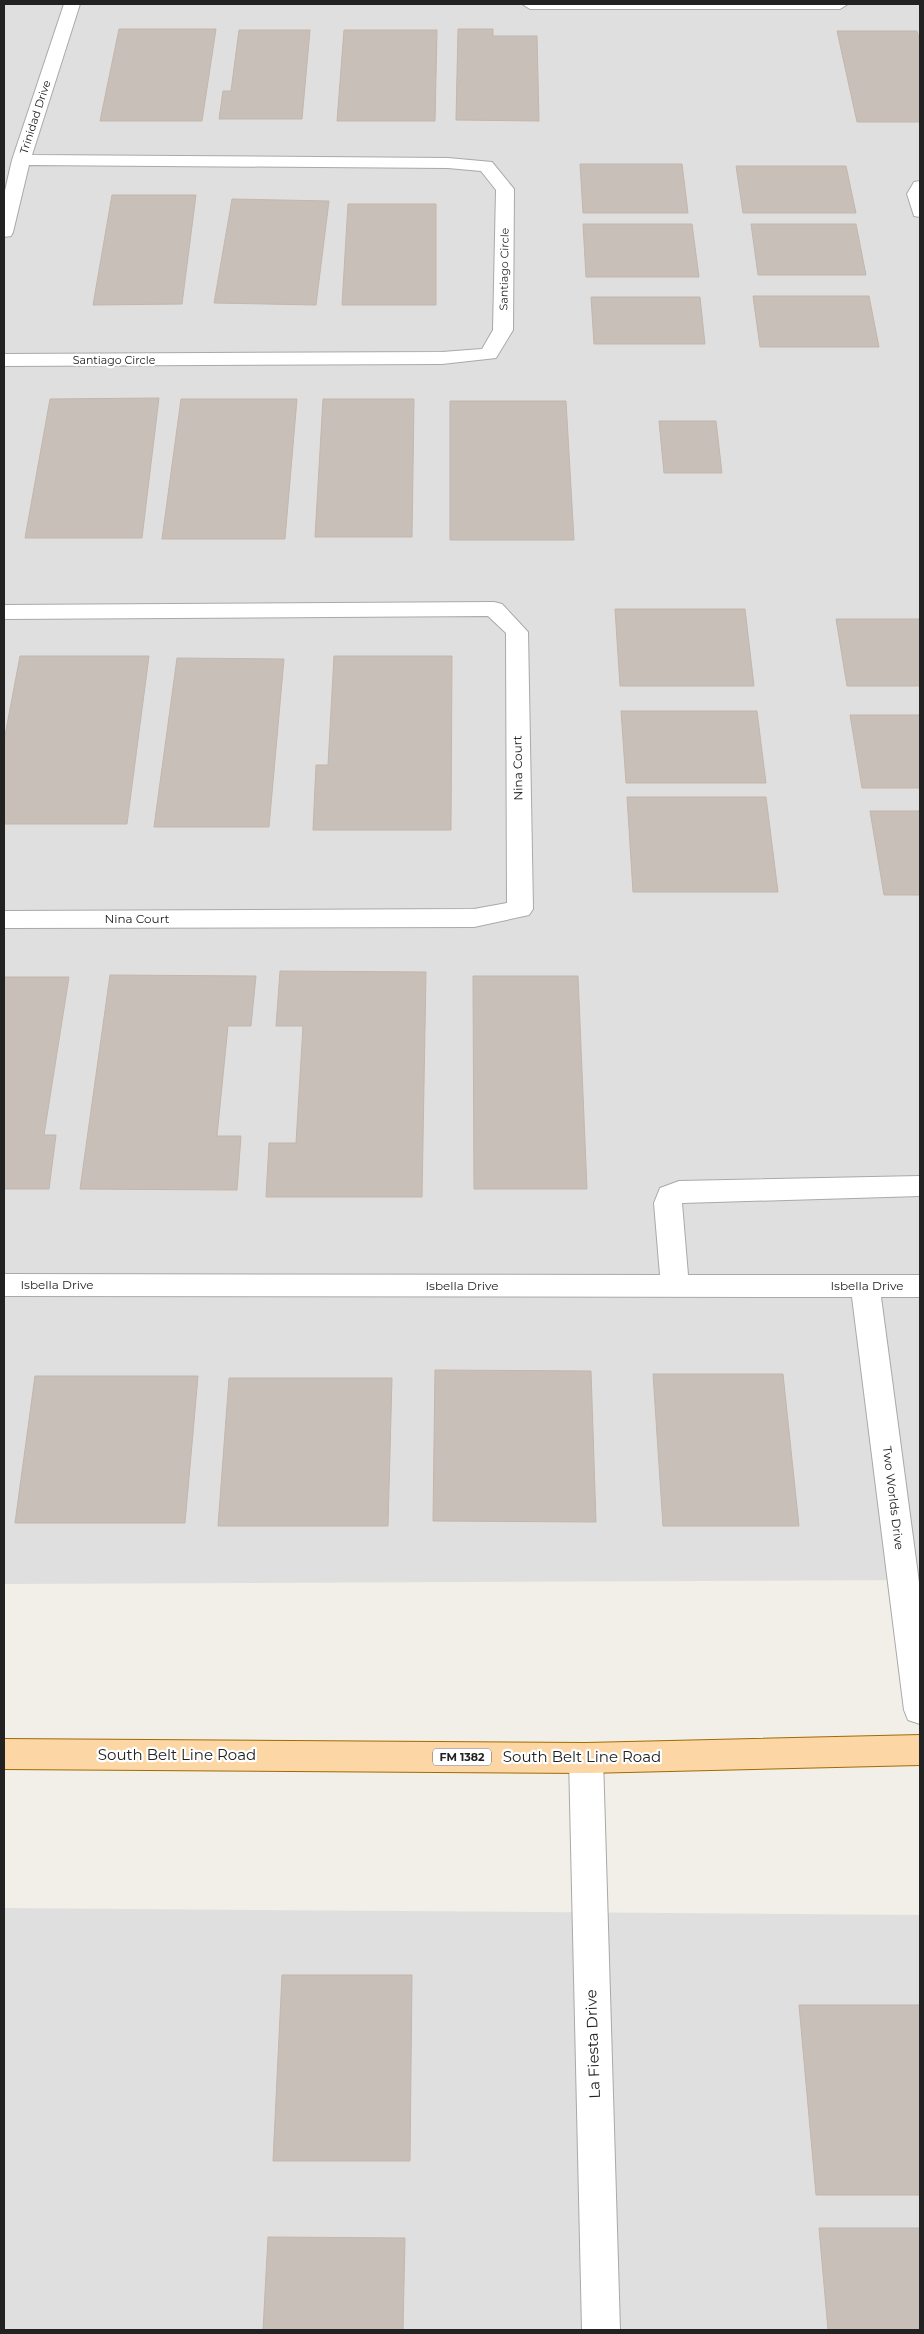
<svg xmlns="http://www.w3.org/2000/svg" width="924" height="2334" font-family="Montserrat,sans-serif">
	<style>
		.residential { fill: #e0dfdf }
		.building { fill: #c7bfb8; stroke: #c4b6ab }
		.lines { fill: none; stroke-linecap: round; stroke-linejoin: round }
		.minor-casing { stroke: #a9a9a9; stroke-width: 2 }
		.major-casing { stroke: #a06b00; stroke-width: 2 }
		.minor { fill: #fff; fill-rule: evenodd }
		.major { fill: #fcd6a4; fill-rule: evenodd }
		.labels { text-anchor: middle; stroke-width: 4.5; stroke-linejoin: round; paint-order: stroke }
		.far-street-label { font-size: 11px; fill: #222; stroke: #fff }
		.shield { fill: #fff; stroke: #646464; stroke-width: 1 }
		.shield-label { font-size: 11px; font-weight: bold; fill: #222 }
		.street-label { font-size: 12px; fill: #222; stroke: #fff }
		.near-street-label { font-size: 15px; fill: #222; stroke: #fff }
	</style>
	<rect width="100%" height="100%" fill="#f2efe9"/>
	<path class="residential" d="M4 4H920V1580L4 1584Z
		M4 1908 920 1915V2330H4Z"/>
	<path class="building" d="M119 29H216L202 121H100Z
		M458 29H493V36H537L539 121 456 120Z
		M239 30H310L302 119H219L223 91H231Z
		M344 30H437L435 121H337Z
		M837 31H917L920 41V122H857Z
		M580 164H682L688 213H583Z
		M736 166H846L856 213H743Z
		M112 195H196L182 304 93 305Z
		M232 199 329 201 316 305 214 303Z
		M348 204H436V305H342Z
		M583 224H692L699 277H586Z
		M751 224H856L866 275H758Z
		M753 296H869L879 347H760Z
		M591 297H700L705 344H594Z
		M159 398 142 538H25L50 399Z
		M181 399H297L285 539H162Z
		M323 399H414L412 537H315Z
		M450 401H566L574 540H450Z
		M659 421H716L722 473H664Z
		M615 609H745L754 686H620Z
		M836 619H920V686H847Z
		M20 656H149L127 824H4V741Z
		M334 656H452L451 830H313L316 765H328Z
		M177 658 284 659 269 827H154Z
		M621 711H757L766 783H626Z
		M850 715H920V788H862Z
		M627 797H766L778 892H633Z
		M870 811H920V895H884Z
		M280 971 426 972 422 1197H266L269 1143H296L303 1026H276Z
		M110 975 256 976 251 1026H228L217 1136H241L237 1190 80 1189Z
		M473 976H578L587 1189H474Z
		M4 977H69L44 1135H56L49 1189H4Z
		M435 1370 591 1371 596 1522 433 1521Z
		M653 1374H783L799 1526H663Z
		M35 1376H198L185 1523H15Z
		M229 1378H392L388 1526H218Z
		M282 1975H412L410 2161H273Z
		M799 2005H920V2195H816Z
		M819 2228H920V2330H828Z
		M268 2237 405 2238 403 2330H263Z"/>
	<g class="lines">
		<g class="minor-casing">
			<path id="minor" d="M64 4H80L32 155 448 158 492 162 514 189 513 330 496 358 442 364 4 366V354L442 352 482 349 493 330 496 190 481 171 448 168 29 165 13 232 11 236 4 237V195L12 160Z
				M522 4H848L840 9H530Z
				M920 181V217L914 216 907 194 914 182Z
				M494 602 502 604 528 632 533 909 529 915 474 927 4 928V911L474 909 507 903 506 633 488 616 4 619V605Z
				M920 1176V1196L682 1203 688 1275H920V1297H881L920 1590V1724L908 1720 904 1710 852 1297 4 1296V1274L660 1275 654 1203 660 1188 679 1181Z
				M586 1743 598 1747 603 1758 620 2330H582L569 1758 574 1747Z"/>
		</g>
		<g class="major-casing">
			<path id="major" d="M920 1735V1765L586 1773 4 1769V1739L586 1743Z"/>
		</g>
		<use href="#minor" class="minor"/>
		<use href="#major" class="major"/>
	</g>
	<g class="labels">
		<g class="far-street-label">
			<text transform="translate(35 117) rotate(-72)" y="4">Trinidad Drive</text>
			<text transform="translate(504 269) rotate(-89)" y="4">Santiago Circle</text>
			<text x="114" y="364">Santiago Circle</text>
		</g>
		<rect class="shield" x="433" y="1748.5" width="58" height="17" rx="4"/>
		<g class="shield-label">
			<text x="462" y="1761">FM 1382</text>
		</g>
		<g class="street-label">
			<text transform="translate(518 768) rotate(-91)" y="4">Nina Court</text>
			<text x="137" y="923">Nina Court</text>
			<text x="57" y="1289">Isbella Drive</text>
			<text x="462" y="1290">Isbella Drive</text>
			<text x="867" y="1290">Isbella Drive</text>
			<text transform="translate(893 1498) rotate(83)" y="4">Two Worlds Drive</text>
		</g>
		<g class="near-street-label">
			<text x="177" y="1760">South Belt Line Road</text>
			<text x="582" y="1762">South Belt Line Road</text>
			<text transform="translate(593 2044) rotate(-92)" y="5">La Fiesta Drive</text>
		</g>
	</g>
	<rect width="924" height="2334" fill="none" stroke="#222222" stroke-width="10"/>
</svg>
